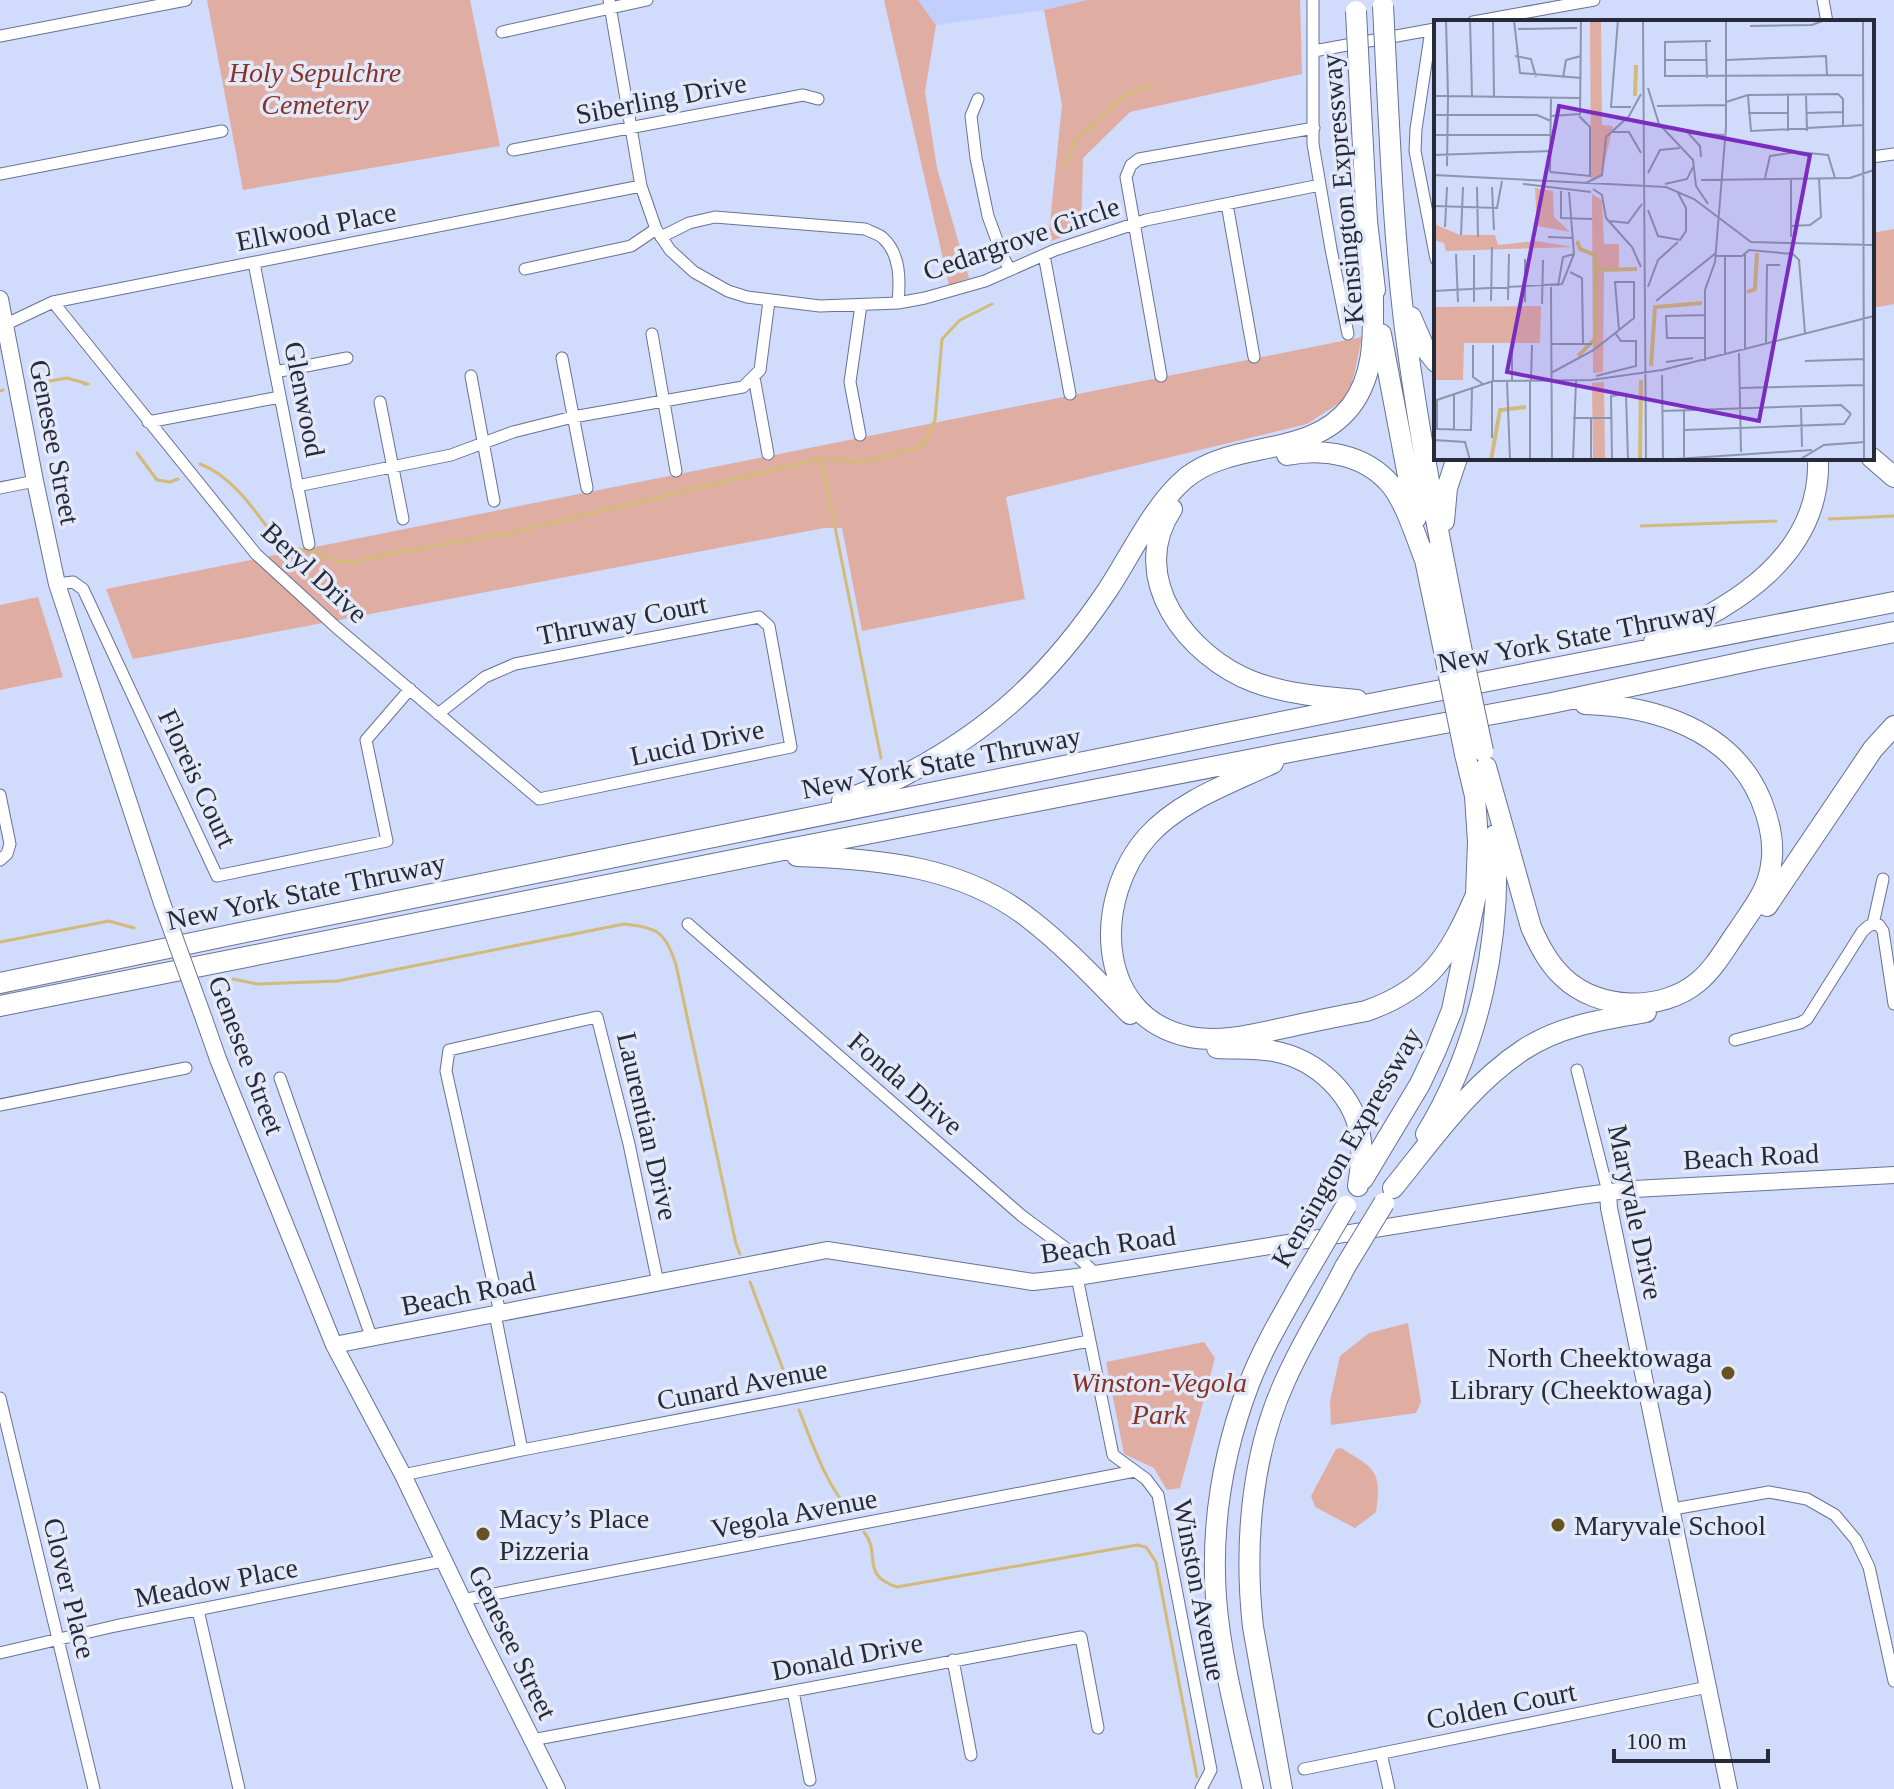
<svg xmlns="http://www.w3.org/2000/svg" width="1894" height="1789" font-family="'Times New Roman',serif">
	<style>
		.built { fill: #c0cffd }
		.green { fill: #e0ada3 }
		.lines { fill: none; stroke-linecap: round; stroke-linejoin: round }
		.stream { stroke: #d2ba78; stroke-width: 3 }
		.street-casing { stroke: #677295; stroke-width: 13 }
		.secondary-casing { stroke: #677295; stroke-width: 18 }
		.highway-casing { stroke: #677295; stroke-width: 22 }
		.street { stroke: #fff; stroke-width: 11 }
		.secondary { stroke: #fff; stroke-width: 16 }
		.highway { stroke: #fff; stroke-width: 20 }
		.secondary-bridge-casing { stroke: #677295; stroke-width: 18; stroke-linecap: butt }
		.highway-bridge-casing { stroke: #677295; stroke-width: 22; stroke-linecap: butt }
		.secondary-bridge { stroke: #fff; stroke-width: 16 }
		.highway-bridge { stroke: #fff; stroke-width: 20 }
		.poi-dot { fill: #655421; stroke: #e3e9f9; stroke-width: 3 }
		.labels { text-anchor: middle; stroke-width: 7; stroke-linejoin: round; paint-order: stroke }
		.park-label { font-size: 28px; font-style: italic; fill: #873225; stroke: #e3e9f9 }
		.street-label { font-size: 28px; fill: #262a39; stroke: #e3e9f9 }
		.poi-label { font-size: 28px; fill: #262a39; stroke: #e3e9f9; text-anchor: start }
		.inset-river { fill: none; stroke: #d2ba78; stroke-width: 4 }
		.inset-road { fill: none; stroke: #8d94ad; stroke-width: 2 }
		.view { fill: #7b2cbf; fill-opacity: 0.15; stroke: #7b2cbf; stroke-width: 4 }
		.inset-edge { fill: none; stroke: #262a39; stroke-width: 4 }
	</style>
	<rect width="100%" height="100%" fill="#d1dbfb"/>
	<path class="built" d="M918 0H1087L1044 10 936 25Z"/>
	<path class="green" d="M207 0H470L500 146 243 190Z
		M884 0H918L936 25 925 92 937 168 969 278 949 285Z
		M1087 0H1300L1302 74 1130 112 1083 158 1081 231 1048 242 1062 105 1044 10Z
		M1894 229V304L1872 308V233Z
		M1362 337 1354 375 1347 398 1307 424 1006 497 1025 599 862 631 842 528H824L133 659 106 589Z
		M38 597 63 677 0 690V605Z
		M1408 1323 1421 1402 1416 1413 1331 1425 1330 1401 1340 1356 1369 1333Z
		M1204 1342 1215 1358 1180 1488 1167 1490 1154 1468 1124 1454 1106 1362Z
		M1341 1448C1375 1469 1382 1470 1376 1512L1355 1528 1315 1507 1311 1496 1336 1449Z"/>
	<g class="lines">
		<path class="stream" d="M1064 166 1077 138 1127 94 1150 86
			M34 384 67 378 88 384H84
			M0 391 3 390
			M137 453 157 480 170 482 178 479
			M819 459 827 487 881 758
			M200 464C234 476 260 518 281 546L312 551 336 561 356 562 393 553 509 533 819 459 864 462 923 446 935 420 942 339 960 320 992 304
			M1829 519 1894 516
			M1641 526 1776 521
			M0 942 109 921 134 928
			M233 979 257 984 338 981 624 924C658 927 666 933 676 965L736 1244 740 1254
			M750 1282 789 1385
			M799 1410C813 1445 825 1482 850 1512
			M864 1532C882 1555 859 1574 897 1587L1137 1545 1146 1547 1156 1562 1197 1777"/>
		<g class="street-casing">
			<path id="street" d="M609 0 641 186 656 229 670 250 694 272 728 291 747 297 820 306 898 303 925 298 985 281 1055 250 1146 220 1320 185
				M1313 0V144L1331 249 1348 334
				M1823 0 1827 22
				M1473 22 1594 0
				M1431 30 1416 129 1415 151 1436 259
				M502 32 647 0
				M0 36 186 0
				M1314 51 1435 29
				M978 99 971 116 976 158 988 216 1003 257 1010 270
				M513 150 803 95 818 99
				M1872 157 1894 154
				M0 174 222 131
				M1227 204 1254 357
				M661 237 689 223 715 217 865 229C871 232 879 234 883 238 901 255 900 281 898 303
				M1044 255 1070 394
				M254 263 309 544
				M525 269 631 246 656 229
				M53 302 256 554 337 628 539 799 791 747 769 626 759 617 515 664 485 677 438 714
				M0 327 53 302 641 186
				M652 334 676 471
				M562 358 587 488
				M275 372 347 358
				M471 376 494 501
				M1161 376 1126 177 1131 165 1139 159 1314 128
				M754 377 768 454
				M380 402 403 519
				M148 422 280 397
				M860 435 850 382 861 305
				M297 486 451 455 513 432 573 417 743 387 760 370 769 301
				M0 488 35 481
				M57 584 73 582 83 589 217 876 387 841 366 740 410 689
				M0 795 10 844 7 854 0 860
				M688 924 1022 1216 1079 1258 1096 1274
				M1873 924 1883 879
				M1735 1040 1800 1023 1807 1019 1862 932C1868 926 1871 923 1879 925L1883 931 1894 1004
				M1577 1070 1608 1192
				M280 1078 372 1339
				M0 1105 186 1068
				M1077 1277 1113 1455 1146 1479 1158 1495 1211 1770 1201 1789
				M500 1313 446 1071 449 1050 597 1017 629 1144 658 1283
				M495 1314 522 1450
				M0 1398 94 1789
				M403 1475 522 1450 1089 1341
				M1673 1509 1769 1492 1807 1499 1835 1515 1856 1540 1869 1567 1894 1681
				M462 1600 1135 1471
				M198 1610 239 1789
				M0 1653 115 1626 443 1561
				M953 1660 971 1755
				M793 1691 810 1780
				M532 1740 1081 1637 1098 1728
				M1381 1753 1389 1789
				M1304 1769 1708 1687"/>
		</g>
		<g class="secondary-casing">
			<path id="secondary" d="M0 299 35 481 57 584 162 903
				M204 1019 218 1059 334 1345 403 1475 477 1630 557 1789
				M1608 1192 1609 1208 1729 1789
				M334 1345 827 1250 1033 1282 1077 1277 1580 1196 1634 1189 1894 1175"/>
		</g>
		<g class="highway-casing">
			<path id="highway" d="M1387 85C1391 166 1395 248 1405 329 1419 436 1440 542 1461 647
				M1360 91 1367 221 1375 290
				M1411 317 1424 347 1436 362
				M1381 334 1416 518
				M1287 455C1324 448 1365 454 1391 485 1406 504 1416 537 1425 560
				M1872 458 1894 477
				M1172 509C1126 578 1188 657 1254 682 1286 694 1323 697 1357 700
				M1444 521 1447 488 1457 458
				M1423 550 1444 651
				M1654 642C1733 608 1822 556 1818 458
				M1273 763C1231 783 1179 801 1148 836 1094 896 1093 1014 1186 1036 1219 1044 1255 1034 1288 1027 1314 1021 1340 1016 1366 1011 1430 989 1450 954 1476 895
				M1486 767 1531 927C1539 945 1548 963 1563 977 1598 1011 1662 1012 1698 982 1715 968 1726 947 1739 929 1752 909 1768 890 1771 865 1775 843 1769 820 1761 800 1732 730 1655 706 1585 704
				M842 801C862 793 884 786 903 776 993 729 1051 674 1107 591 1131 555 1154 504 1187 477 1236 439 1310 459 1351 406 1379 369 1372 323 1373 278
				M797 856C879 859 964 866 1031 920 1067 948 1098 982 1130 1014
				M1767 906 1873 749 1894 726
				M0 983 279 925 1380 702 1894 602
				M0 1006 763 854 1300 750 1552 703 1758 659 1894 632
				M1217 1048C1235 1049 1255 1048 1273 1051 1317 1059 1357 1096 1361 1142 1363 1156 1360 1171 1358 1186
				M1426 1134C1480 1045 1502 939 1495 835
				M1363 1179 1420 1084 1436 1050 1452 1010 1476 895 1478 842 1475 796 1465 754
				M1393 1188C1433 1139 1470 1085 1523 1050 1559 1026 1604 1019 1646 1012
				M1253 1789C1239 1726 1221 1662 1216 1598 1211 1525 1223 1452 1249 1384 1262 1350 1281 1318 1299 1286
				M1282 1789 1253 1627C1244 1546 1251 1455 1285 1381 1302 1342 1326 1305 1345 1267"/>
		</g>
		<use href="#street" class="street"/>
		<use href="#secondary" class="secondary"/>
		<use href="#highway" class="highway"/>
		<g class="secondary-bridge-casing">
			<path id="secondary-bridge" d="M162 903 204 1019"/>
		</g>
		<g class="highway-bridge-casing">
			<path id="highway-bridge" d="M1383 6 1387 85
				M1356 11 1360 91
				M1461 647 1483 751
				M1444 651 1465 754
				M1345 1267 1384 1203
				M1299 1286 1346 1206"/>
		</g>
		<use href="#secondary-bridge" class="secondary-bridge"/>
		<use href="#highway-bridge" class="highway-bridge"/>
	</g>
	<g class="poi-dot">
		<circle cx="1728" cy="1373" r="8"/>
		<circle cx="1558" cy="1525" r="8"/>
		<circle cx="483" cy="1534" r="8"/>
	</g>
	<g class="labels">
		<g class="park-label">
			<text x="315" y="82">Holy Sepulchre<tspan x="315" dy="32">Cemetery</tspan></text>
			<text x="1159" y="1392">Winston-Vegola<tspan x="1159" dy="32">Park</tspan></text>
		</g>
		<g class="street-label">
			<text transform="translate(661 98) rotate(-11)" y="10">Siberling Drive</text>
			<text transform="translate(1342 189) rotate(-95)" y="10">Kensington Expressway</text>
			<text transform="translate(316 226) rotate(-11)" y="10">Ellwood Place</text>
			<text transform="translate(1021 238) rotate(-19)" y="10">Cedargrove Circle</text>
			<text transform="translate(305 399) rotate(79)" y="10">Glenwood</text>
			<text transform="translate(55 442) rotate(79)" y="10">Genesee Street</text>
			<text transform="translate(315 572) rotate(43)" y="10">Beryl Drive</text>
			<text transform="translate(622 619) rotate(-11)" y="10">Thruway Court</text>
			<text transform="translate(1577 636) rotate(-11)" y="10">New York State Thruway</text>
			<text transform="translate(697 742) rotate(-12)" y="10">Lucid Drive</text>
			<text transform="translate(941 762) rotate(-11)" y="10">New York State Thruway</text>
			<text transform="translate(198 778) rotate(65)" y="10">Floreis Court</text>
			<text transform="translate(306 891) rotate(-12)" y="10">New York State Thruway</text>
			<text transform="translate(247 1055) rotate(69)" y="10">Genesee Street</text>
			<text transform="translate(906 1083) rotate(41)" y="10">Fonda Drive</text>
			<text transform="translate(648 1126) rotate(77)" y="10">Laurentian Drive</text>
			<text transform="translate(1346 1147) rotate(-60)" y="10">Kensington Expressway</text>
			<text transform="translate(1751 1156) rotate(-3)" y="10">Beach Road</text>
			<text transform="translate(1636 1212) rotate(78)" y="10">Maryvale Drive</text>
			<text transform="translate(1108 1244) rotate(-8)" y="10">Beach Road</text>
			<text transform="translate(468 1293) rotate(-11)" y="10">Beach Road</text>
			<text transform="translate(742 1384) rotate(-11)" y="10">Cunard Avenue</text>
			<text transform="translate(794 1513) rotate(-11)" y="10">Vegola Avenue</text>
			<text transform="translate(216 1582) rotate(-11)" y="10">Meadow Place</text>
			<text transform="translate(70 1588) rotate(76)" y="10">Clover Place</text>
			<text transform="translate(1200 1590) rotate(79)" y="10">Winston Avenue</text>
			<text transform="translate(513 1642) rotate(64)" y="10">Genesee Street</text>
			<text transform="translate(847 1656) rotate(-11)" y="10">Donald Drive</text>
			<text transform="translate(1501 1705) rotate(-11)" y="10">Colden Court</text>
		</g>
		<g class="poi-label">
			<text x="1712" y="1367" text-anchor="end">North Cheektowaga<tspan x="1712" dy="32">Library (Cheektowaga)</tspan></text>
			<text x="499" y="1528">Macy’s Place<tspan x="499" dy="32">Pizzeria</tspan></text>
			<text x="1574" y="1535">Maryvale School</text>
		</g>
	</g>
	<g transform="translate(1434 20)">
		<rect width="440" height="440" fill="#d1dbfb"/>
		<path d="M156 0H167L168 105 179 106 168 154 157 160ZM101 168 119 171 120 197 136 212 103 206ZM158 174 168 180 170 224H185V248L170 251 169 352 159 353ZM0 204 26 215H61L64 225 102 221 139 227 12 231 10 223 0 220ZM107 286 106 323H30L29 360H0V287ZM170 362 171 440H159L158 363Z" fill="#e0ada3"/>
		<path class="inset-river" d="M201 76 202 45M143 221 146 229 161 235 162 243V318L144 336M161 250 203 249M313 272 321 269 323 233M217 346 221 287 268 283M57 440 66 390 92 387M206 440 207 360"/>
		<path class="inset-road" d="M12 0 14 76 147 78M36 0 38 76M59 0 60 77M80 0 86 53 147 58M184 0 177 87H197M209 0 212 440M429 0 430 440M316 6 378 5 391 0M84 9 143 8M272 21 273 58M277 21 231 22V56L429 55M81 36 97 39 102 57M231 40H273M292 40 392 36 393 55M129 58 132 40 147 36M214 68 225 104 259 140 262 166 274 184M354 74V111M372 74 373 111M0 76H14L13 146M314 76 317 111 429 105M292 82 314 75 404 74 409 79V105M223 86 292 85M314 93H354M372 93 409 92M0 95H103L117 101M117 96 146 94 147 0M177 112H195L207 133M0 115H117M0 135 117 131M267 137 266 126 254 113 290 115M116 152 156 156V107L145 96M116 152 117 77M214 153 226 130 246 128M0 155 232 167 260 179 317 222 440 225M331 158 336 136 364 132 394 135 401 158M357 158V217M267 160 416 158 440 150M152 163 168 155 172 117 195 96 207 74M89 164 157 172M231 164 253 159 259 147M43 167 44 217M58 167 60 210M159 169 168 175 172 198 198 227 207 247M127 171V198L158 199M0 186 63 188 68 161M214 190 224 216 246 220 252 211V188L244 173M176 201 194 203 208 184M357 206 376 205 387 197 385 158M11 207 13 167M27 215 29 167M114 217 139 218M22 234 24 282M40 235V282M282 236H308L315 230 359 234 365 240 371 313M291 236V335M136 252 148 258 149 324M124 266 129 237 140 234M117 267 118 440M214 267 224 240 244 222M0 271 128 264 140 234 135 172M74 280 75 234M57 281 58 227M222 281 282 233M91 282V239M108 284 109 240M271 295 232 296 233 318H271M117 324H158M332 324 333 245H346M39 325V357L49 364M311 330V233M305 333 307 432M271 341V270L281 242 292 107V0M371 341 430 339M232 342 259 338M117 353 158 331 170 322 200 298V262H181L185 310M228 355 229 440M162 356 202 346V321H187L181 313M78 360V325M97 360 98 325M59 361V325M73 361 76 440M305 368 430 365M3 380V409L37 410 38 369M0 381 59 361 157 360 228 350 440 296M367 386 368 427M228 391 407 385 417 394M139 398H177M20 409V375M250 410 410 404 417 394M58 418V362M0 420 31 422 36 440M250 437V391M96 440V361M139 440 142 361M157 440V398M178 440 177 376 192 374 194 440M227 440 378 430M365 440 390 425 431 422"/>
		<path class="view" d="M125 86 376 135 325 401 73 352Z"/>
		<rect width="440" height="440" class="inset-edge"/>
	</g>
	<path d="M1614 1749v12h154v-12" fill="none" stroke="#262a39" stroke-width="4"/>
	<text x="1626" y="1749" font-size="24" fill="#262a39" stroke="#e3e9f9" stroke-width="6" paint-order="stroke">100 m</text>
</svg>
